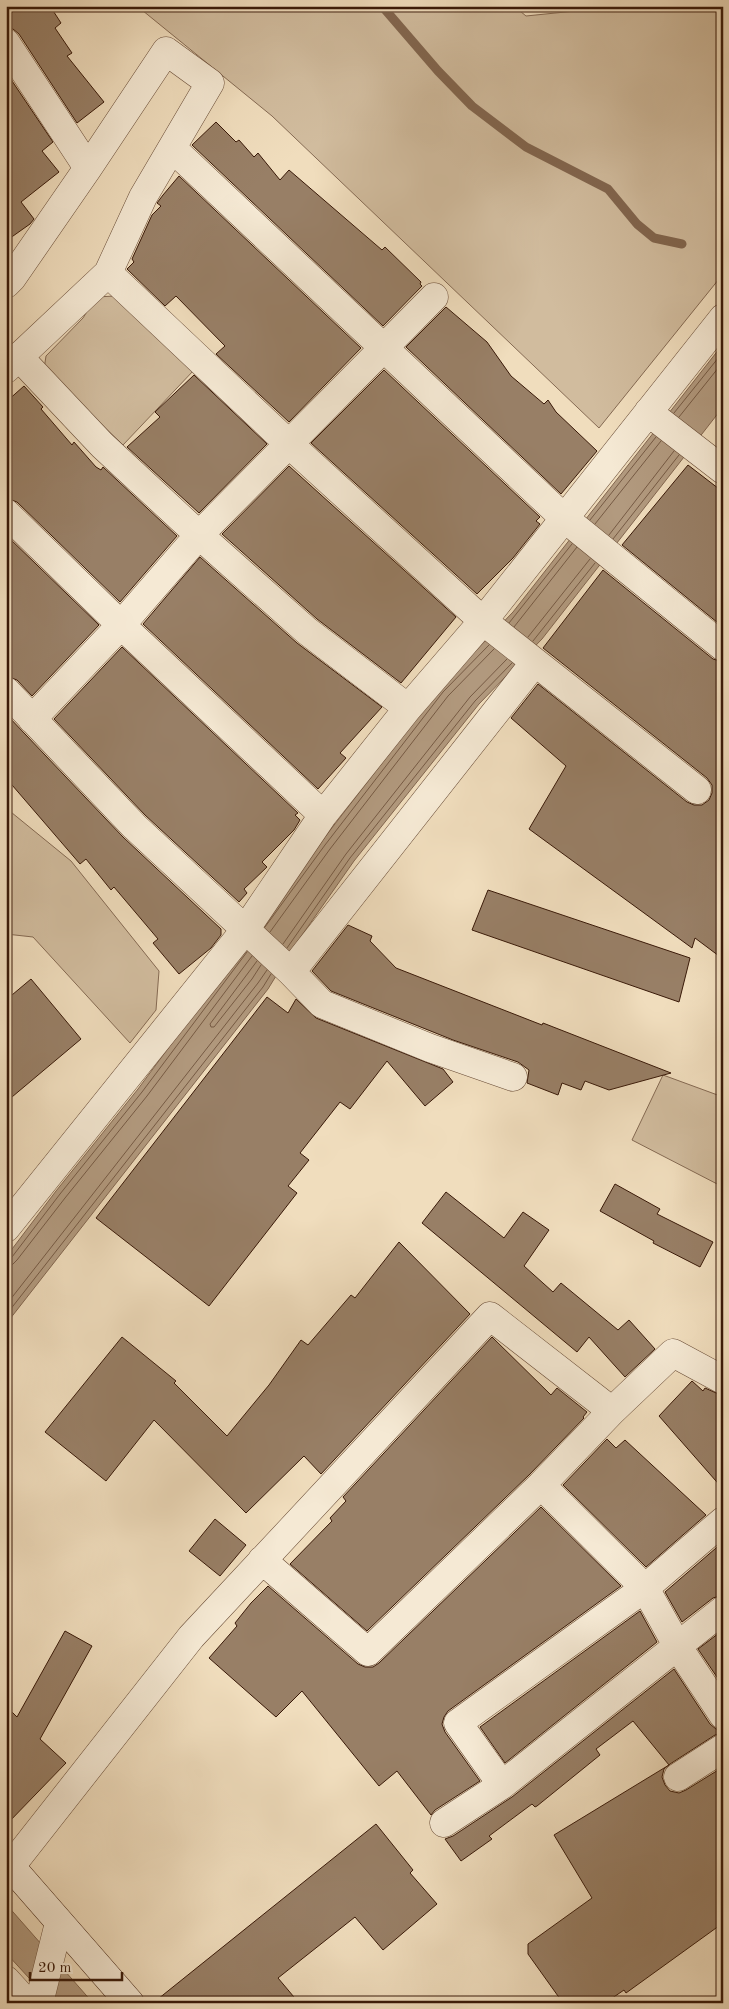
<svg xmlns="http://www.w3.org/2000/svg" width="729" height="2009" font-family="'Old Standard TT',serif">
	<style>
		.green { fill: #d1bc9e; stroke: #856a53 }
		.water { fill: #b29a7f; stroke: #82664f }
		.lines { fill: none; stroke-linecap: round; stroke-linejoin: round }
		.shore { stroke: #765a44; stroke-width: 1 }
		.stream { stroke: #82664f; stroke-width: 9 }
		.building { fill: #987f66; stroke: #391908 }
		.street-casing { stroke: #674a35; stroke-width: 29 }
		.secondary-casing { stroke: #391908; stroke-width: 29 }
		.street { stroke: #f5e9d4; stroke-width: 28 }
		.secondary { stroke: #f5e9d4; stroke-width: 28 }
	</style>
	<rect width="100%" height="100%" fill="#f0ddbd"/>
	<filter id="stains"><feTurbulence type="fractalNoise" baseFrequency=".004" numOctaves="4"/><feColorMatrix values="0 0 0 0 .2 0 0 0 0 .09 0 0 0 0 .02 0 0 0 .5 -.17"/></filter>
	<radialGradient id="worn" r=".72"><stop offset=".6" stop-color="#630" stop-opacity="0"/><stop offset="1" stop-color="#630" stop-opacity=".3"/></radialGradient>
	<path class="green" d="M137 6H514L526 16 624 6H723V274L599 428 272 116Z
		M115 296 194 370 123 445 44 369 46 356 83 318 96 297Z
		M6 808 71 861 159 971 156 1010 130 1043 33 937 6 934Z
		M663 1075 723 1097V1187L632 1140Z"/>
	<path class="water" d="M723 344V407L542 639 479 704 354 861 295 945 268 989 6 1324V1257L56 1191 138 1089 321 842 440 688 513 612Z
		M6 1904 93 2003H52L6 1953Z"/>
	<g class="lines">
		<path class="shore" d="M674 413 723 352
			M679 417 723 362
			M590 520 656 437
			M595 524 661 441
			M609 535 674 451
			M613 539 679 455
			M509 623 572 544
			M514 627 577 547
			M528 637 590 559
			M533 641 595 563
			M265 927 325 845 443 692 489 645
			M270 932 330 849 448 696 494 649
			M283 944 346 854 470 697 507 659
			M287 948 350 858 475 701 512 663
			M257 961 210 1024 211 1027H214L252 979 261 965
			M6 1259 12 1257 60 1194 142 1092 247 952
			M6 1265H12L17 1260 65 1198 147 1096 252 956
			M6 1305 258 983 267 970
			M6 1315 263 987 271 974"/>
		<path class="stream" d="M382 6 438 71 472 106 526 147 608 189 637 224 654 238 682 244"/>
	</g>
	<path class="building" d="M6 6H50L61 23 55 28 72 53 67 56 104 102 77 123 19 34 13 29 6 28Z
		M6 72 53 142 42 151 59 172 21 202 34 219 30 224 6 241Z
		M216 122 236 142 239 140 254 157 258 153 280 180 289 170 382 250 385 247 421 282 420 284 422 286 383 326 192 145Z
		M179 176 361 348 289 422 216 354 225 346 176 296 165 306 127 269 134 262 132 259 152 215 161 206 157 203 163 195Z
		M446 307 487 342 511 376 544 404 548 400 556 412 597 451 561 494 406 347Z
		M384 370 540 517 536 521 540 524 513 558 477 594 311 443Z
		M194 375 267 444 199 513 127 447 160 417 155 412Z
		M24 386 43 407 41 409 72 445 74 442 96 467 101 470 103 467 177 536 120 602 17 502 6 498V402Z
		M688 465 723 492V627L622 545Z
		M289 466 456 617 401 683 317 619 222 534Z
		M6 535 99 625 32 696 17 680 6 676Z
		M200 557 297 643 382 707 340 753 346 758 318 789 143 624Z
		M603 570 713 659 723 662V959L695 938 692 948 529 829 566 766 511 718 538 684 687 802 694 805H702L709 800 712 793V785L707 778 543 648Z
		M122 647 298 813 295 815 300 820 294 830 262 862 267 867 244 889 247 893 239 902 145 815 54 719Z
		M6 714 123 837 221 929V935L211 948 179 974 153 943 158 939 114 887 111 890 86 859 80 864 6 778Z
		M488 890 690 958 679 1002 472 930Z
		M348 925 372 936 370 941 396 968 542 1025 543 1023 671 1073 609 1090 585 1081 581 1090 562 1083 558 1095 527 1083 529 1070 518 1062 453 1040 331 991 312 971Z
		M31 979 81 1039 6 1102V1000Z
		M267 997 288 1013 296 999 316 1018 443 1069 453 1082 425 1106 387 1061 350 1109 340 1102 300 1153 309 1160 288 1186 297 1193 209 1306 96 1218Z
		M615 1184 660 1209 657 1214 713 1242 700 1267 653 1243 654 1241 600 1211Z
		M446 1192 504 1238 523 1212 549 1230 524 1266 553 1292 561 1283 618 1330 629 1320 655 1349 625 1377 589 1337 577 1352 422 1223Z
		M399 1242 470 1314 321 1474 304 1456 246 1513 154 1420 106 1481 45 1432 122 1337 176 1381 174 1383 227 1436 269 1385 301 1340 308 1345 351 1295 355 1298Z
		M492 1337 551 1395 557 1388 587 1412 583 1417 584 1418 530 1474 367 1631 290 1564 332 1521 330 1518 346 1501 343 1497Z
		M692 1381 703 1391 705 1388 723 1396V1489L659 1416Z
		M607 1439 616 1448 625 1440 706 1515 646 1567 563 1485Z
		M541 1507 621 1586 448 1711 444 1717 442 1724 445 1732 480 1781 435 1810 431 1815 397 1771 379 1786 302 1691 276 1717 209 1658 237 1626 235 1623 251 1603 268 1586 358 1664 365 1667H373L379 1663Z
		M215 1519 246 1545 220 1576 189 1551Z
		M723 1542V1595L713 1598 682 1622 665 1592Z
		M640 1611 657 1642 505 1763 480 1727Z
		M723 1630V1686L698 1649Z
		M65 1631 92 1646 40 1739 66 1763 6 1825V1706L17 1717Z
		M674 1669 710 1724 716 1729 723 1730V1732L715 1735 670 1764 664 1769 662 1777 665 1785 670 1791 679 1793 686 1790 723 1767V1923L626 1993 624 1990 605 2003H563L528 1954V1944L592 1898 554 1835 669 1765 633 1721 596 1749 600 1755 537 1806 535 1807 532 1804 489 1836 492 1839 461 1861 445 1839 453 1836 512 1797Z
		M376 1824 413 1870 410 1873 437 1904 383 1950 355 1917 278 1978 299 2003H153Z"/>
	<g class="lines">
		<g class="street-casing">
			<path id="street" d="M6 43 88 168
				M172 148 564 518 723 647
				M108 273 289 444 483 621 697 790
				M6 284 12 278 88 168 166 51 210 83 143 197 108 273 6 369
				M19 357 102 445 199 535 307 631 408 708
				M648 412 723 470
				M6 513 121 625 323 815
				M6 691 134 826 291 972 322 1004 430 1048 513 1077
				M32 719 121 625 199 535 434 297
				M291 972 535 662
				M6 1228 245 930 323 815 408 708 483 621 723 318
				M541 1485 645 1588 678 1647 723 1715
				M262 1560 368 1652 541 1485 612 1411
				M678 1777 723 1748
				M502 1785 723 1610
				M444 1823 502 1785 458 1723 645 1588 723 1521
				M11 1866 191 1637 490 1316 612 1411 673 1353 723 1380
				M6 1980 27 2003
				M39 2003 59 1923"/>
		</g>
		<g class="secondary-casing">
			<path id="secondary" d="M6 1861 130 2003"/>
		</g>
		<use href="#street" class="street"/>
		<use href="#secondary" class="secondary"/>
	</g>
	<rect width="729" height="2009" fill="none" stroke="#f0ddbd" stroke-width="25"/>
	<rect x="8" y="8" width="714" height="1994" fill="none" stroke="#391908" stroke-width="2.5"/>
	<rect x="12" y="12" width="704" height="1984" fill="none" stroke="#391908"/>
	<path d="M30 1972v8h92v-8" fill="none" stroke="#391908" stroke-width="2.5"/>
	<text x="38" y="1972" font-size="15" fill="#391908" stroke="#f5e9d4" stroke-width="4" paint-order="stroke">20 m</text>
	<rect width="100%" height="100%" filter="url(#stains)"/>
	<rect width="100%" height="100%" fill="url(#worn)"/>
</svg>
